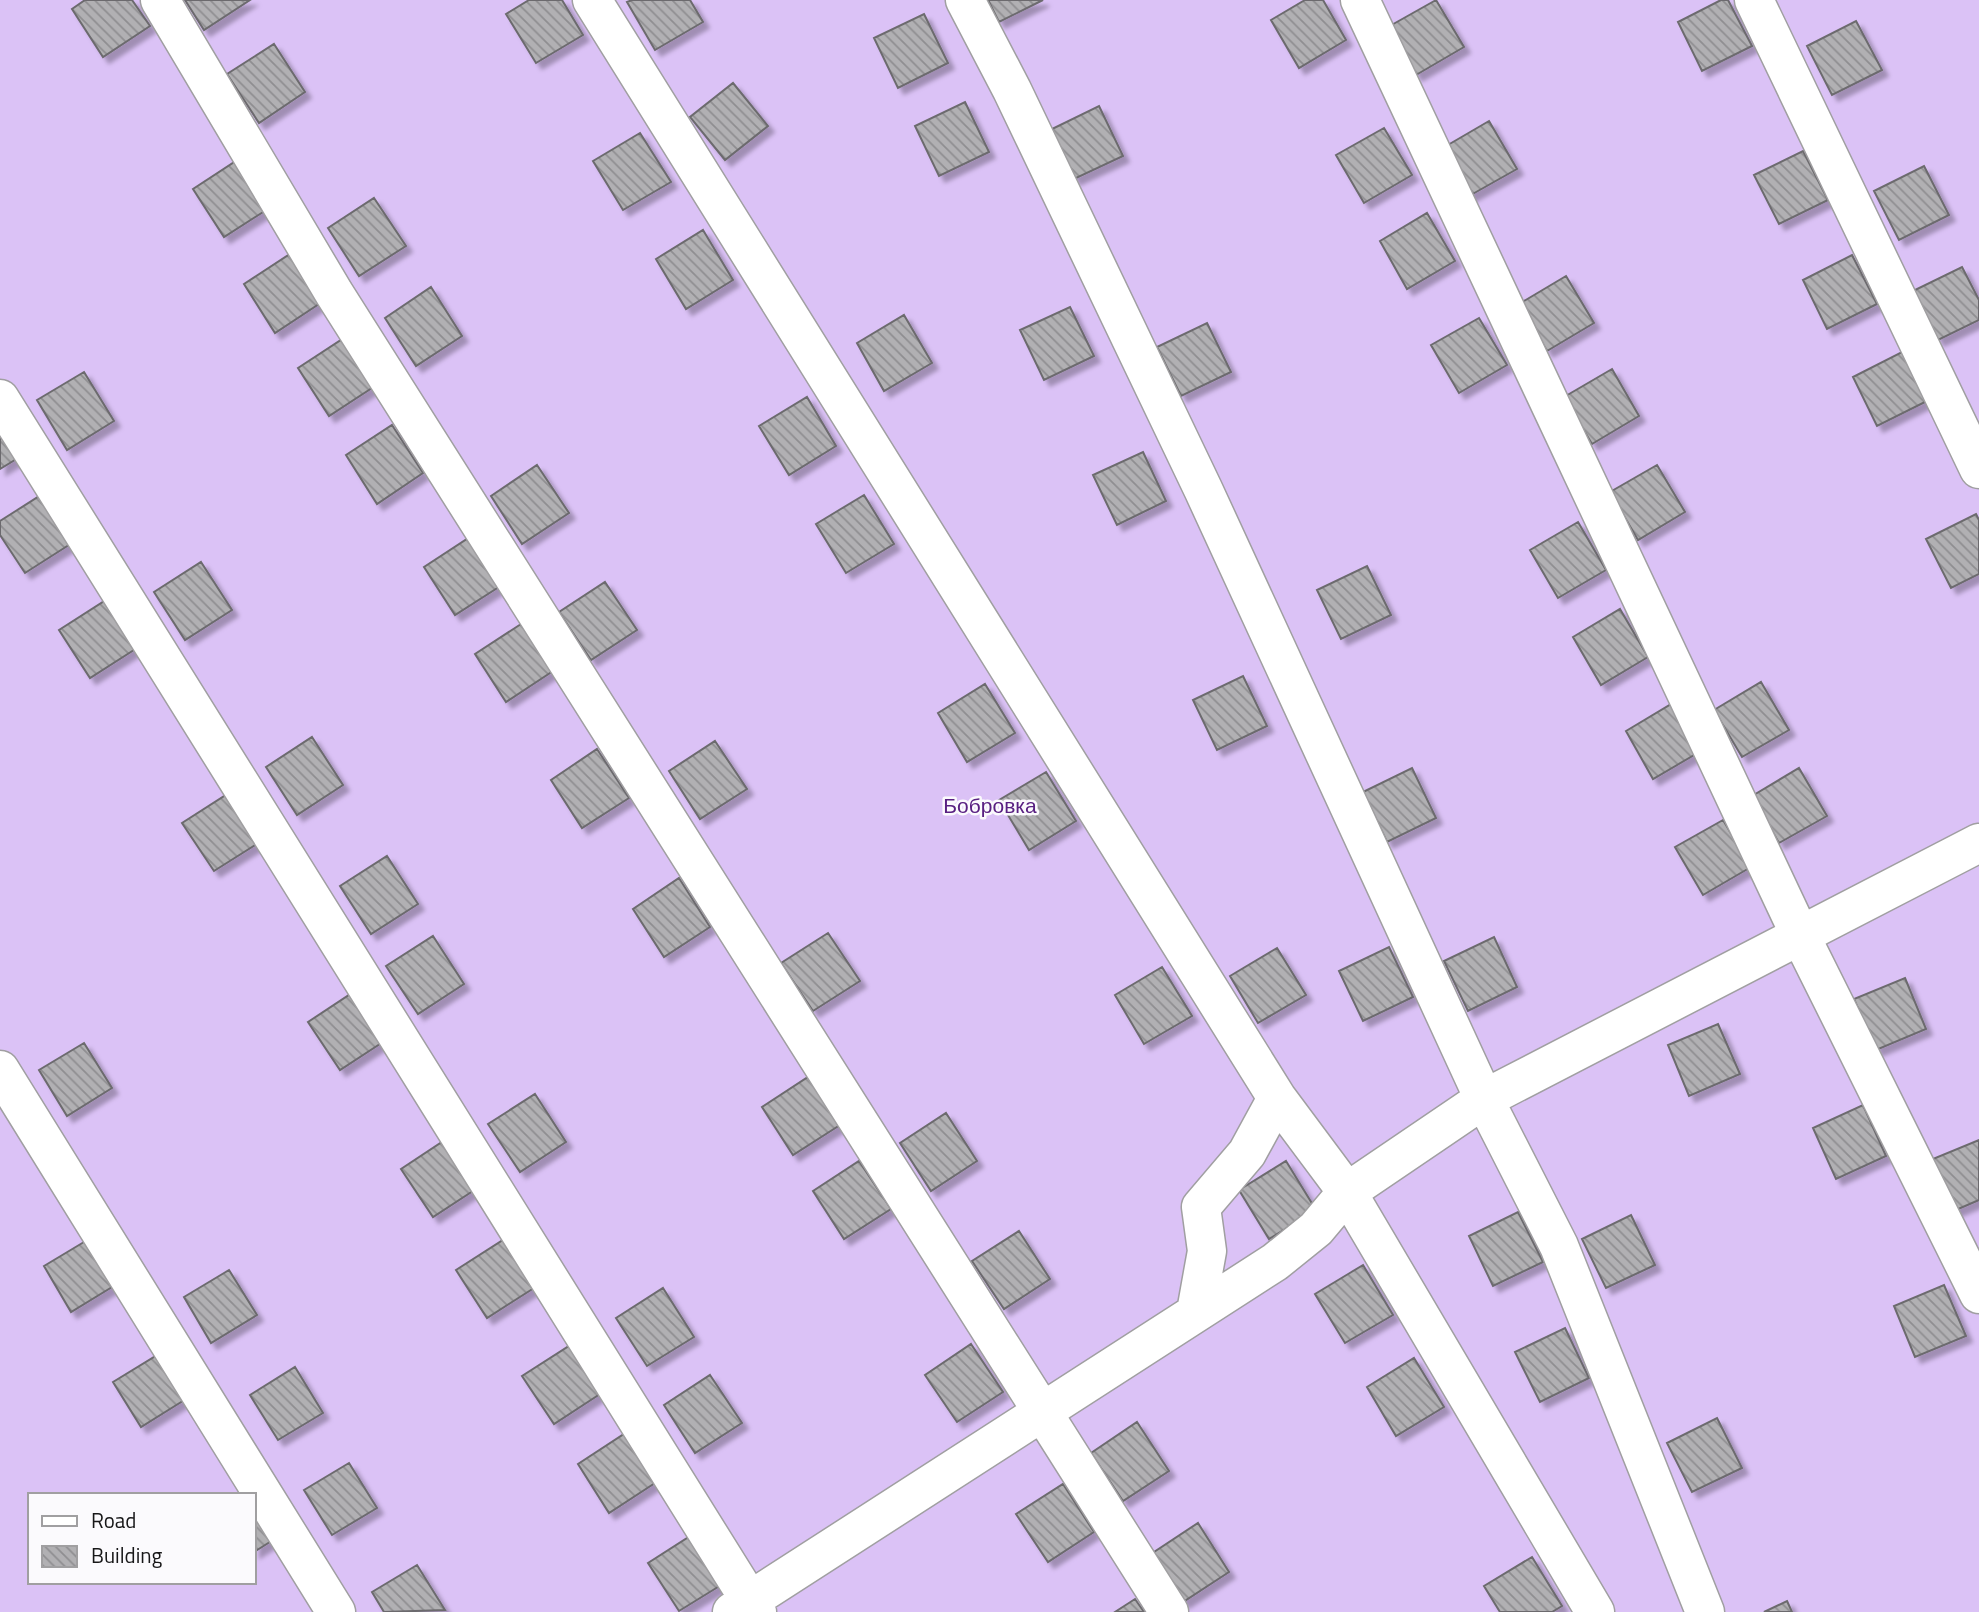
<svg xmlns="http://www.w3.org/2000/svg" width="1979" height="1612" font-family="'Titillium Web',sans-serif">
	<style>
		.garden { fill: #dbc2f6; fill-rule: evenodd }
		.building { fill: url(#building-back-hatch); stroke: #6c6b6e; stroke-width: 2; filter: url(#shadow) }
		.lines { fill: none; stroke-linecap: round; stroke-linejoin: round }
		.minor-casing { stroke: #a09fa1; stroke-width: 41 }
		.minor { stroke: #fff; stroke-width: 38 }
		.labels { text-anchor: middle; stroke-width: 5; stroke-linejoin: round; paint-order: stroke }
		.park-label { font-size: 21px; fill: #592082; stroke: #fbfafd }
	</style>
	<defs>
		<pattern id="building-back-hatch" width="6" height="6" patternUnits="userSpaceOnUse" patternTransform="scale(1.75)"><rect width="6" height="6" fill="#b1b0b3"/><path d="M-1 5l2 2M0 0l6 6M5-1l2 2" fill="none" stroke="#8f8e91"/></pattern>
		<filter id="shadow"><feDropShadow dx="6" dy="6" stdDeviation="2" flood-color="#0004"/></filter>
	</defs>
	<rect width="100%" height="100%" fill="#eeedef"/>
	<path class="garden" d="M0 0H1979V1612H0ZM30 1495H254V1582H30Z"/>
	<path class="building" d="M85 0H132L150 26 103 57 72 9Z
		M185 0H250L204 30Z
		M529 0H562L583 35 536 63 506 14Z
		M632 0H690L703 22 655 50 627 2Z
		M988 0H1043L999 22Z
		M1305 0H1323L1346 40 1299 68 1271 20Z
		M1436 0 1464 47 1416 75 1388 27Z
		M1721 0H1728L1752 46 1702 71 1678 22Z
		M924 14 948 63 898 88 874 38Z
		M1856 21 1882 70 1832 95 1807 46Z
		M274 44 305 92 259 123 227 74Z
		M733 83 768 126 725 160 690 117Z
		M965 102 989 152 939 176 915 126Z
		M1099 106 1123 156 1074 179 1050 130Z
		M1489 121 1517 169 1469 196 1441 149Z
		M1384 128 1412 175 1364 203 1336 155Z
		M640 133 671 182 623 210 593 161Z
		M1803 151 1828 200 1779 224 1754 175Z
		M239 159 271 207 224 237 193 189Z
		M1924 166 1949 215 1899 240 1874 191Z
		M374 198 406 246 359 276 328 228Z
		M1427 213 1455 261 1407 289 1380 241Z
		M703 230 733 280 686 309 656 259Z
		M290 254 322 302 275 333 244 284Z
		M1852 255 1877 304 1827 329 1803 280Z
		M1962 267 1979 300V320L1938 340 1913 291Z
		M1566 276 1594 323 1547 351 1519 304Z
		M431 287 462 336 416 366 385 318Z
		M1070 307 1094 356 1044 380 1020 330Z
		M904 315 932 363 884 391 857 343Z
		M1479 318 1507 365 1459 393 1431 345Z
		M1207 323 1231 372 1181 396 1157 347Z
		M344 338 375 386 329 416 298 368Z
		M1902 352 1927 401 1877 426 1853 377Z
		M1612 369 1639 416 1592 444 1564 397Z
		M84 372 114 421 67 450 37 400Z
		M807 397 836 446 789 475 759 426Z
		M0 420 23 455 0 469Z
		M392 425 423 473 377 504 346 455Z
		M1143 452 1166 501 1117 525 1093 475Z
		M537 465 569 513 522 544 491 496Z
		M1657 465 1685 512 1638 540 1610 492Z
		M41 495 72 543 25 573 0 535V521Z
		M864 495 894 544 846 573 816 524Z
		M1976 514 1979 520V574L1951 588 1926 539Z
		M1578 522 1606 570 1558 598 1530 550Z
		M470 537 502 585 455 615 424 567Z
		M201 562 232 610 185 640 154 592Z
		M1367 566 1391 615 1341 639 1317 590Z
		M605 582 637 630 591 660 559 612Z
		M106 600 137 648 90 678 59 630Z
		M1620 609 1648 657 1601 685 1573 637Z
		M521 624 553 671 506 702 475 654Z
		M1243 676 1267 726 1217 750 1193 700Z
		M1761 682 1789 730 1742 757 1714 710Z
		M985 684 1015 733 967 762 938 713Z
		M1673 703 1701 751 1653 779 1626 731Z
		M312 737 343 785 297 815 266 767Z
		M715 741 747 789 700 819 669 771Z
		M597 749 629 798 582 828 551 780Z
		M1412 768 1436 818 1387 842 1363 792Z
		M1799 768 1827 816 1779 843 1752 796Z
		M1046 772 1076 821 1029 850 999 800Z
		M229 793 260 842 214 871 182 823Z
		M1723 820 1751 867 1703 895 1675 847Z
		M387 856 418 904 371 934 340 886Z
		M679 878 710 927 664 957 633 909Z
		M828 933 860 981 813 1011 781 963Z
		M433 936 464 984 418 1014 386 966Z
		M1494 937 1517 987 1468 1011 1444 961Z
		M1389 947 1413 997 1363 1021 1339 971Z
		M1277 948 1306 995 1258 1023 1230 976Z
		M1162 967 1192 1016 1144 1044 1115 995Z
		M1905 978 1926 1029 1876 1050 1854 999Z
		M355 991 386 1040 340 1070 308 1022Z
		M1718 1024 1740 1074 1689 1096 1668 1045Z
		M84 1043 112 1088 67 1116 39 1070Z
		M808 1077 840 1125 793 1155 762 1107Z
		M535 1094 566 1142 520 1172 488 1124Z
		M1863 1105 1886 1156 1836 1179 1813 1128Z
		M946 1113 977 1161 931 1191 900 1143Z
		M448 1138 479 1187 433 1217 401 1169Z
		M1979 1140V1200L1949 1213 1928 1161Z
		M859 1161 891 1209 844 1239 813 1191Z
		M1286 1161 1316 1210 1269 1239 1239 1190Z
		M1518 1212 1543 1262 1493 1286 1469 1236Z
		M1631 1215 1655 1265 1606 1288 1582 1239Z
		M1019 1231 1050 1279 1004 1309 972 1261Z
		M89 1239 117 1284 71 1312 44 1266Z
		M503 1240 534 1288 487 1318 456 1270Z
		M1363 1265 1393 1315 1345 1343 1315 1294Z
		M229 1270 257 1315 211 1343 184 1297Z
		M1944 1285 1966 1336 1915 1357 1894 1306Z
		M663 1288 694 1337 647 1366 616 1318Z
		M1565 1328 1589 1378 1540 1402 1515 1352Z
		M971 1344 1003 1392 957 1422 925 1375Z
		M569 1346 600 1394 554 1424 522 1376Z
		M159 1354 186 1399 141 1427 113 1382Z
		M1414 1358 1444 1407 1396 1436 1367 1387Z
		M295 1367 323 1413 278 1440 250 1395Z
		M710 1375 742 1423 695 1453 664 1405Z
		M1717 1418 1742 1468 1692 1492 1667 1443Z
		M1137 1422 1169 1471 1123 1501 1091 1453Z
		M624 1434 655 1483 609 1513 578 1464Z
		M349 1463 377 1508 332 1535 304 1490Z
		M1063 1484 1094 1532 1048 1562 1016 1514Z
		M254 1508 273 1540 254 1552Z
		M1198 1523 1229 1572 1183 1602 1151 1554Z
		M695 1533 726 1582 679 1611 648 1563Z
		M1532 1557 1562 1606 1552 1612H1500L1484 1586Z
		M417 1565 445 1610 384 1612 372 1592Z
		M1135 1599 1144 1612H1115Z
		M1787 1601 1792 1612H1764Z"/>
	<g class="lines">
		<g class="minor-casing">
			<path id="minor" d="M160 0 334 293 1169 1612
				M592 0 1277 1098 1347 1192 1595 1612
				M965 0 1012 90 1203 489 1484 1099 1559 1246 1705 1612
				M1360 0 1800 935 1979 1294
				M1754 0 1979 469
				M0 399 757 1612
				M0 1070 336 1612
				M1196 1312 1207 1251 1201 1207 1247 1153 1277 1098
				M732 1612 1275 1262 1316 1229 1347 1192 1484 1099 1979 843"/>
		</g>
		<use href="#minor" class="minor"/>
	</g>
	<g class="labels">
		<g class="park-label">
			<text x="990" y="813">Бобровка</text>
		</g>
	</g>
	<rect x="28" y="1493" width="228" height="91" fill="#fbfafd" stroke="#a09fa1" stroke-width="2"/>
	<rect x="42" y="1516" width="35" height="10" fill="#ffffff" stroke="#a09fa1" stroke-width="2"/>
	<text x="91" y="1528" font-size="21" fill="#171718">Road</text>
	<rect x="42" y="1546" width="35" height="21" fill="url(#building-back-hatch)" stroke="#a09fa1" stroke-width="2"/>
	<text x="91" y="1563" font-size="21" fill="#171718">Building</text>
</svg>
